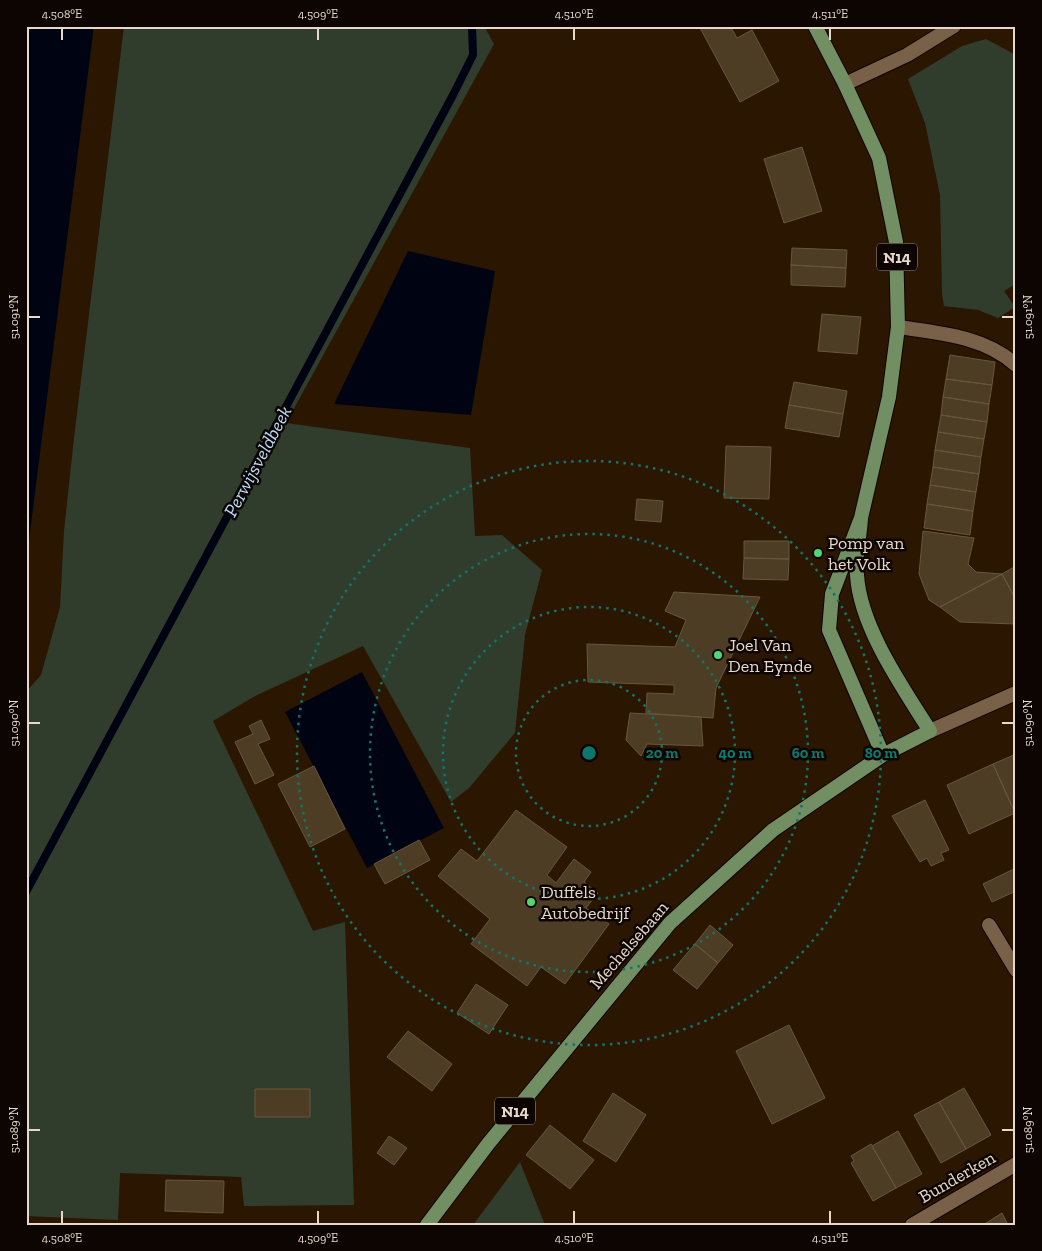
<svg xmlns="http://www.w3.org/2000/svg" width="1042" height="1251" font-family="'Zilla Slab',serif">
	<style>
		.green { fill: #303d2c }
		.water { fill: #000412 }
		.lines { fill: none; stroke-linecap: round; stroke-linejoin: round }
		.stream { stroke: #000412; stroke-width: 8 }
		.building { fill: #4d3d24; stroke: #69573c }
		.minor-casing { stroke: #120300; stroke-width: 16 }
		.tertiary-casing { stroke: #120300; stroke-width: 16 }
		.secondary-casing { stroke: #120300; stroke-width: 16 }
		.primary-casing { stroke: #120300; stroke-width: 16 }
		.minor { stroke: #796049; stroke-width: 14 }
		.tertiary { stroke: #796049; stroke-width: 14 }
		.secondary { stroke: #796049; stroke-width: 14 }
		.primary { stroke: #718f63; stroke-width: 14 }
		.ticks { fill: none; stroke: #e6d8cb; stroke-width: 2 }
		.ring { fill: none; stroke: #0f766e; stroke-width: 2.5; stroke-dasharray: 2.5 5 }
		.poi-dot { fill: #51d674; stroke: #0d0501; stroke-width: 2 }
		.labels { text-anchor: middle; stroke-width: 5; stroke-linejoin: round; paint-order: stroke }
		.shield { fill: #0d0501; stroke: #a5998e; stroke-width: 1 }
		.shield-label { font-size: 16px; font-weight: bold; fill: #e6d8cb }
		.poi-label { font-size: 18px; fill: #e6d8cb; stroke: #0d0501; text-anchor: start }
		.street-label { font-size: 18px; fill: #e6d8cb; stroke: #0d0501 }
		.water-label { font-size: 19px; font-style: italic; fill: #badeff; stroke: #0d0501 }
		.centre { fill: #0f766e; stroke: #0d0501; stroke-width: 2.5 }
		.ring-label { font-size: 15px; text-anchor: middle; font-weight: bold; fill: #0f766e; stroke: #0d0501; stroke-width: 5; stroke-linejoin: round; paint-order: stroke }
		.neatline { fill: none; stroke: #e6d8cb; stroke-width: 2 }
		.ticks-label { font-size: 12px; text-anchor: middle; fill: #e6d8cb }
	</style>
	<rect width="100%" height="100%" fill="#2b1602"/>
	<path class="green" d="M124 26H484L494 44 286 423 470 448 475 536 502 535 542 570 525 635 515 733 469 788 451 802 363 646 255 696 213 721 313 931 345 922 354 1205 244 1206 241 1177 120 1173 118 1220 26 1216V692L41 675 60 607 64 531 74 438Z
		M986 39 1016 55V284L1004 291 1015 307 998 318 978 310 944 306 942 294 940 195 925 123 908 79 962 46Z
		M520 1162 545 1225H473Z"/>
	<path class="water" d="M26 26H94L26 564Z
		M408 251 495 271 471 415 334 404Z
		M362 672 444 828 367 868 285 712Z"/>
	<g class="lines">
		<path class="stream" d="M26 892 453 95 473 55 472 26"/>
	</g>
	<path class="building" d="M699 26H730L737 38 752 30 779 81 740 102Z
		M802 147 822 211 784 223 764 159Z
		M792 248 847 250 846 268 791 265Z
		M791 265 846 268 845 287 791 285Z
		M822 314 861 317 857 354 818 351Z
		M950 355 995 362 992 385 946 379Z
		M946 379 992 385 989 404 943 397Z
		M794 382 847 391 843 414 789 405Z
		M943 397 989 404 987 422 941 415Z
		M789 405 843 414 839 437 785 428Z
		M941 415 987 422 984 439 938 432Z
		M938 432 984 439 981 457 935 450Z
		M726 446 771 447 769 499 724 498Z
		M935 450 981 457 979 474 933 467Z
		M933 467 979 474 976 492 930 485Z
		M930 485 976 492 973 511 927 504Z
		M637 499 663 501 661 522 635 520Z
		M927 504 973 511 970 535 924 528Z
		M923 531 974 538 968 564 976 572 1002 574 940 607 929 600 919 574Z
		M744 541H789V559L744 558Z
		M744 558 789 559 788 580 743 579Z
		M1016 566V600L1002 574Z
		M1002 574 1016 600V624L960 622 940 607Z
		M674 592 760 597 716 688 713 718 646 713 647 693 674 694V685L588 682 587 644 675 647 686 620 665 611Z
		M630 713 701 717 703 746 647 744 641 756 626 740Z
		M261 720 270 739 258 744 274 775 255 784 235 742 253 734 249 726Z
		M1016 754V813H1015L993 764Z
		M993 764 1015 813 969 834 947 785Z
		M314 766 345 829 310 847 278 784Z
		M925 800 949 850 941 853 944 860 931 866 927 858 920 862 892 816Z
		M516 810 567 847 547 875 556 883 574 859 591 872 584 882 598 893 586 908 609 924 565 984 541 967 527 986 471 944 490 919 438 876 461 849 477 861Z
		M419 840 430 860 385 884 374 864Z
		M1016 868V891L992 902 983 884Z
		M710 925 733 945 718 963 695 944Z
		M695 944 718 963 697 989 673 970Z
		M476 984 508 1005 489 1034 457 1013Z
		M789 1025 825 1098 772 1124 736 1051Z
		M408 1031 452 1064 432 1091 387 1057Z
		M964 1088 991 1135 966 1149 939 1102Z
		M255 1089H310V1117H255Z
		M613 1093 646 1115 616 1162 583 1141Z
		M939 1102 966 1149 941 1163 914 1115Z
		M550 1125 594 1160 570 1189 526 1155Z
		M898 1131 922 1174 896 1188 872 1146Z
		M389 1136 407 1148 394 1165 377 1153Z
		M871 1144 896 1188 873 1201 851 1163 854 1161 851 1156Z
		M166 1180 224 1181 223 1213 165 1211Z
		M1002 1213 1008 1225H983Z"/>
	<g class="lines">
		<g class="minor-casing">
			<path id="minor" d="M898 327C939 333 984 336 1016 365
				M989 925 1016 970
				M912 1225 1016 1164"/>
		</g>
		<g class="tertiary-casing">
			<path id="tertiary" d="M845 84 907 55 954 26"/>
		</g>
		<g class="secondary-casing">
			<path id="secondary" d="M930 731 1016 693"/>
		</g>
		<g class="primary-casing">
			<path id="primary" d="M815 26 845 84 879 158 896 242 898 327 889 397 861 518 832 594 829 630 883 755
				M427 1225 488 1144 670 923 773 830 883 755 930 731C903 688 860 627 857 575 855 557 860 536 861 518"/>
		</g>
		<use href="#minor" class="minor"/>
		<use href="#tertiary" class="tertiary"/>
		<use href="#secondary" class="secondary"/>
		<use href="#primary" class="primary"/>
	</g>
	<path class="ticks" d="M62 28V40M318 28V40M574 28V40M830 28V40M28 317H40M1002 317H1014M28 723H40M1002 723H1014M28 1130H40M1002 1130H1014M62 1211V1224M318 1211V1224M574 1211V1224M830 1211V1224"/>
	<g class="ring">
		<circle cx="589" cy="753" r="73"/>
		<circle cx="589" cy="753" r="146"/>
		<circle cx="589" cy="753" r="219"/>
		<circle cx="589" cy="753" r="292"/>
	</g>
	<g class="poi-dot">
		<circle cx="818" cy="553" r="5"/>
		<circle cx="718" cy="655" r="5"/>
		<circle cx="531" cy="902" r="5"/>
	</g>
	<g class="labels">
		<g class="shield">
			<rect x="877" y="243.5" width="40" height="27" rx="4"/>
			<rect x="495" y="1097.5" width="40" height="27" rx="4"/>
		</g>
		<g class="shield-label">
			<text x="897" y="263">N14</text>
			<text x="515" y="1117">N14</text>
		</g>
		<g class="poi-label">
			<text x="828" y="549">Pomp van<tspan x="828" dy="21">het Volk</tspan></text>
			<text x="728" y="651">Joel Van<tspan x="728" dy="21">Den Eynde</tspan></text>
			<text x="541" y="898">Duffels<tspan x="541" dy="21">Autobedrijf</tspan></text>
		</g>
		<g class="street-label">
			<text transform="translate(629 945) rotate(-49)" y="6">Mechelsebaan</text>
			<text transform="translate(957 1177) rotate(-30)" y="6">Bunderken</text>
		</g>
		<g class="water-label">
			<text transform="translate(257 461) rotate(-62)" y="7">Perwijsveldbeek</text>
		</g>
	</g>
	<circle cx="589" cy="753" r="8" class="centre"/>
	<g class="ring-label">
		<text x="662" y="758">20 m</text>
		<text x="735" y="758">40 m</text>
		<text x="808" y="758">60 m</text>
		<text x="881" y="758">80 m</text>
	</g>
	<rect width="1042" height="1251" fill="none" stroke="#0d0501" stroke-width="55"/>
	<rect x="28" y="28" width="986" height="1196" class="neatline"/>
	<g class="ticks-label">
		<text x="62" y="18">4.508°E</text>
		<text x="318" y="18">4.509°E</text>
		<text x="574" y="18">4.510°E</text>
		<text x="830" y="18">4.511°E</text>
		<text transform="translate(14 317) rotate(-90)" y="4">51.091°N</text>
		<text transform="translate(1028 317) rotate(-90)" y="4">51.091°N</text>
		<text transform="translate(14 723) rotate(-90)" y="4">51.090°N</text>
		<text transform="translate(1028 723) rotate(-90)" y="4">51.090°N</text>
		<text transform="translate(14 1130) rotate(-90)" y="4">51.089°N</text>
		<text transform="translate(1028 1130) rotate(-90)" y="4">51.089°N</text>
		<text x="62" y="1242">4.508°E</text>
		<text x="318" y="1242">4.509°E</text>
		<text x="574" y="1242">4.510°E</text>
		<text x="830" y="1242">4.511°E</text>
	</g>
</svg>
